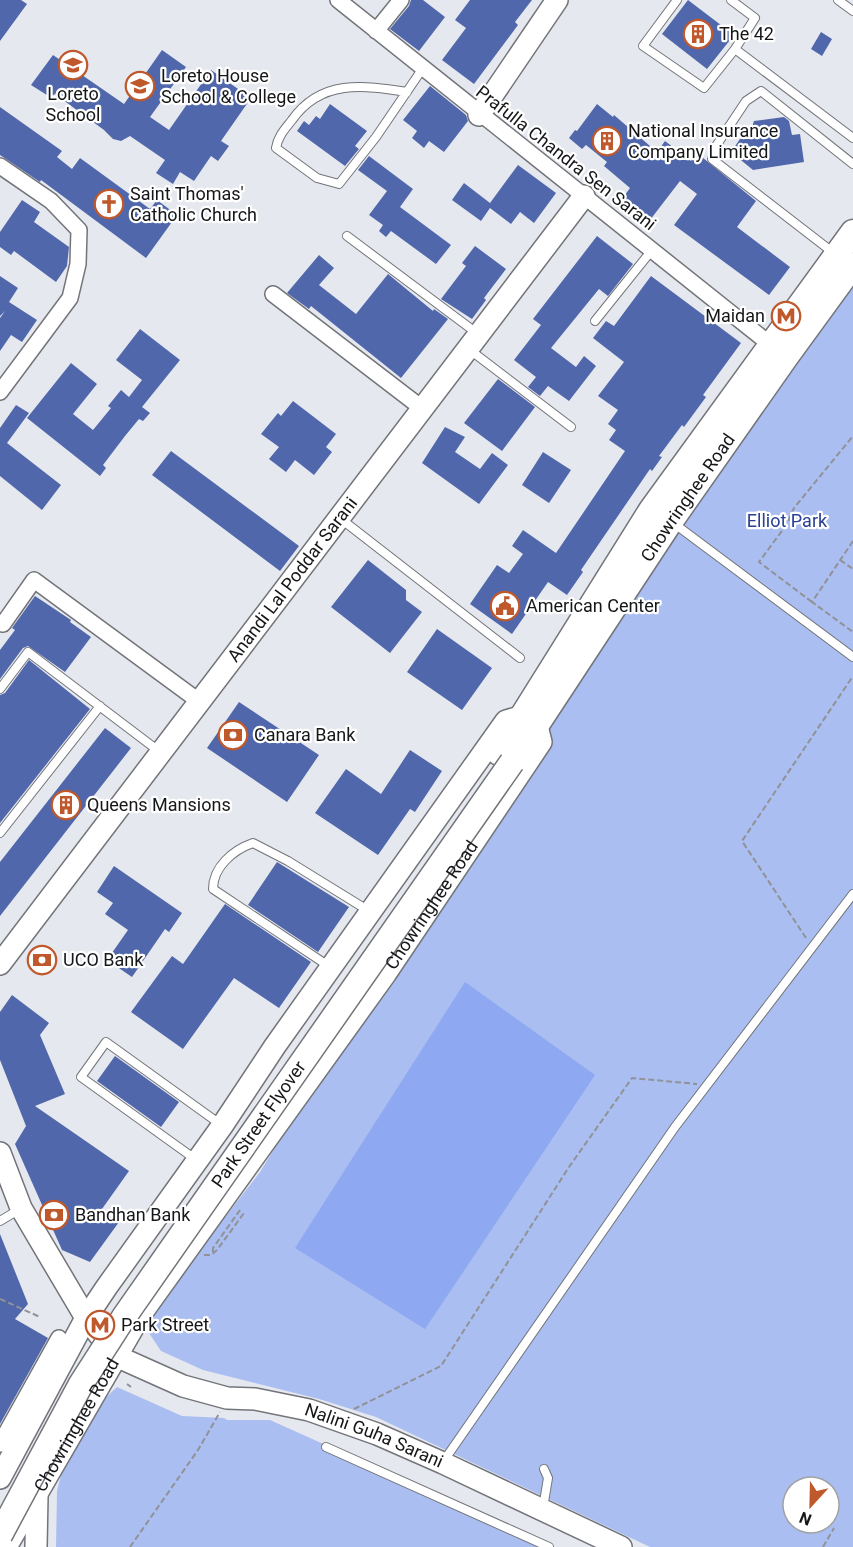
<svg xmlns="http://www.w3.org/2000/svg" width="853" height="1547" font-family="Roboto,sans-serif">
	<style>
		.green { fill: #aabef1; fill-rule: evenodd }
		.water { fill: #8ea9f1 }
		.building { fill: #5068ab }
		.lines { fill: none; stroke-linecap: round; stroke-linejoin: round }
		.lane-casing { stroke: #727479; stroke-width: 10 }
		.street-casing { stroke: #727479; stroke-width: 18 }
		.secondary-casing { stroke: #727479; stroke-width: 24 }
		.primary-casing { stroke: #727479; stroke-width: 27 }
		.path { stroke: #919297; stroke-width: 2; stroke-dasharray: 6 3; stroke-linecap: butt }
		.lane { stroke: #fff; stroke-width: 8 }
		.street { stroke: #fff; stroke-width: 15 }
		.secondary { stroke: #fff; stroke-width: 21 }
		.primary { stroke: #fff; stroke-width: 24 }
		.primary-bridge-casing { stroke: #727479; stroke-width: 27; stroke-linecap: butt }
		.primary-bridge { stroke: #fff; stroke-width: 24 }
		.labels { text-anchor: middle; stroke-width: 4.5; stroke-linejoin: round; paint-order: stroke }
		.poi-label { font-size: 18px; fill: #151618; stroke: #fff; text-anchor: start }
		.street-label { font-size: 18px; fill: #151618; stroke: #fff }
		.park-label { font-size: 18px; fill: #294093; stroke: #fff }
	</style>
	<rect width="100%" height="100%" fill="#e6e8ef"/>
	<path class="green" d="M853 277V1547H650L376 1417 319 1399 203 1370 161 1351 149 1333 153 1312 157 1305 260 1172 426 900 660 539ZM793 1487H829V1523H793Z
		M117 1387 182 1416 224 1418 227 1420H270L553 1547H56L57 1491 66 1456 87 1415Z"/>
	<path class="water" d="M465 982 595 1075 425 1329 295 1248Z"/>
	<path class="building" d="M0 0H21L27 4 0 41Z
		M411 0H423L445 17 419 51 390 29 409 6Z
		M470 0H532L515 22 518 25 474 84 442 60 466 28 455 20Z
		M688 0 734 35 707 69 662 34Z
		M821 32 832 39 822 56 811 49Z
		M162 50 186 67 150 117 169 130 211 70 251 98 221 141 229 146 218 161 211 156 194 181 180 172 173 184 156 173 165 160 130 136 121 141 113 139 104 130 55 94 50 97 31 85 53 55 124 104Z
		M430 86 466 115 468 121 444 152 429 141 424 148 412 138 417 131 403 120Z
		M330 104 367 131 355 146 359 149 345 166 297 131 304 121 309 125 316 116 320 119Z
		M597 104 613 117 614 115 657 152 665 141 691 161 697 153 756 201 737 227 790 267 769 295 674 225 697 194 680 181 650 220 622 199 630 188 604 166 607 162 586 145 582 149 569 138 575 130 577 131Z
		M0 107 62 151 57 157 72 169 80 158 150 209 157 200 177 215 146 258 41 180 40 182 0 155Z
		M784 117 789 121 792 135 800 134 804 162 753 170 731 152 740 139H748L754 121Z
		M369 156 413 189 400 207 451 245 436 264 391 231 386 237 379 231 383 225 369 215 387 191 358 170Z
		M518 165 556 193 534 223 520 212 511 224 490 208 481 221 452 200 464 183 490 203Z
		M22 200 40 212 34 222 69 247 67 266 56 282 14 251 11 255 0 247V232Z
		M597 236 633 264 608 296 599 289 551 348 576 367 584 356 596 366 569 401 548 386 540 396 528 387 536 377 514 360 541 325 533 319Z
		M475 246 506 269 484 298 486 300 472 319 441 299 466 266 462 263Z
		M319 255 334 268 319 285 356 314 388 274 433 311 434 309 448 319 401 378 311 306 309 309 287 293Z
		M0 276 18 288 9 302 37 320 22 342 11 335 0 351V318L5 311 0 316Z
		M651 276 741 343 703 395 706 397 684 427 682 425 659 456 662 457 652 471 650 469 581 570 583 572 567 595 548 582 512 634 470 604 497 565 509 573 523 554 512 546 523 530 556 553 625 451 609 440 616 430 608 424 618 410 598 396 624 362 593 338 606 321 614 326Z
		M140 329 180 360 142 407 150 413 143 421 139 419 125 436 103 465 106 468 100 476 27 418 71 363 97 384 73 414 93 430 111 408 108 406 121 390 129 397 142 380 116 360Z
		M498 379 535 407 502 451 464 423Z
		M293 401 336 434 326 447 332 452 314 475 295 460 286 472 269 459 279 447 261 434 278 413 281 416Z
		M16 405 29 413 7 443 61 485 42 510 0 476V428Z
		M445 427 465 437 455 452 480 469 492 453 508 465 479 504 422 463Z
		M171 451 299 546 280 571 152 475Z
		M543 452 571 470 549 503 522 485Z
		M368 560 406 590V600L422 612 390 653 331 607Z
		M35 596 71 620 70 622 91 637 65 672 28 646 23 648 0 679V650L15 630 12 628Z
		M437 629 492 668 462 710 407 672Z
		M29 660 90 709 0 823V695L5 693Z
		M239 702 319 755 287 802 207 748Z
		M105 728 131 748 0 916V862Z
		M410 750 442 771 415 812 410 809 378 855 315 813 346 769 381 794Z
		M277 862 349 907 318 952 248 905Z
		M114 866 182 913 169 932 165 929 132 977 107 960 128 930 105 914 113 903 97 892Z
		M225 904 311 962 279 1008 234 978 183 1049 131 1012 172 956 183 964Z
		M12 995 49 1023 40 1035 65 1094 35 1106 129 1171 102 1209 119 1222 90 1262 62 1250 15 1144 26 1126 0 1060V1012Z
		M115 1056 179 1102 161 1127 97 1081Z
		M0 1234 28 1304 15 1319 48 1338 0 1424Z"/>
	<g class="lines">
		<g class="lane-casing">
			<path id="lane" d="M677 0 643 46 704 88 735 49 755 18 731 0
				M838 0 853 11
				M735 49 853 138
				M407 92C363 85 321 79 292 120 285 129 278 136 276 148L317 178 339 184 376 137 423 68
				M347 236 478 334
				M835 254 712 159 716 146 746 101 761 91 853 164
				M595 321 652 250
				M470 350 571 427
				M341 519 520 658
				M672 522 853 657
				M0 689 28 652 160 752
				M0 833 100 706
				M330 967 213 889C213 867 233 850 253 843L288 861 369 911
				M195 1159 81 1077 106 1042 220 1124
				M0 1221 20 1209
				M326 1447 549 1547
				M443 1462 675 1127 853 894
				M543 1508 548 1478 544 1469"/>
		</g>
		<g class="street-casing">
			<path id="street" d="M338 0 771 345
				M376 31 401 0
				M0 166 51 201 79 230 78 264 70 298 0 392
				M273 294 423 409
				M3 624 34 580 200 702
				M0 1444 59 1338"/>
		</g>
		<g class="secondary-casing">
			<g id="secondary">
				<path d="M479 115 557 0"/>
				<path id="s1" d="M0 964 584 196"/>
				<path id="s2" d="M0 1153 21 1208 86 1318 116 1356 183 1386 227 1398 255 1399 309 1410 377 1434 443 1463 621 1547"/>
				<path d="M0 1478 86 1318 106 1288 222 1126 275 1046 506 721 523 716"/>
				<path id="s3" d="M6 1547 141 1314 386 973 541 742 537 726"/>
				<path d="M36 1547 37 1496"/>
			</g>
		</g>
		<g class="primary-casing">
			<g id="primary">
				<path id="s4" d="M523 746 671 521 786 357 853 265"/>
				<path d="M499 753 651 510 853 232"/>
			</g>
		</g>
		<path class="path" d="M853 541 812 602 853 632
			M840 560 853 569
			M812 602 759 562 787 524 794 508 853 436
			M806 938 742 841 853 676
			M213 1252V1248L240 1210
			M204 1255H211L217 1250 244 1213
			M0 1299 40 1317
			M127 1384 131 1387
			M354 1409 441 1366 569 1167 632 1078 697 1084
			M130 1547 198 1450 220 1412
			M823 1547 834 1528"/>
		<use href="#lane" class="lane"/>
		<use href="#street" class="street"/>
		<use href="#secondary" class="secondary"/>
		<use href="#primary" class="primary"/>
		<g class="primary-bridge-casing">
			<g id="primary-bridge">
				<path id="s5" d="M0 1535 81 1384 124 1317 512 762"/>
			</g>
		</g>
		<use href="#primary-bridge" class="primary-bridge"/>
	</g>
	<defs>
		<g id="building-ring" transform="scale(1.5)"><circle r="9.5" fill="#fff" stroke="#bf582b" stroke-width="1.5"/><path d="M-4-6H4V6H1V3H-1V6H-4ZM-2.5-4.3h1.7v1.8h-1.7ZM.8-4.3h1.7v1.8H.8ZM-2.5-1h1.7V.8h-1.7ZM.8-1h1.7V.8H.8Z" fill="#bf582b"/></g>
		<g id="school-ring" transform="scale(1.5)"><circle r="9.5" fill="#fff" stroke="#bf582b" stroke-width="1.5"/><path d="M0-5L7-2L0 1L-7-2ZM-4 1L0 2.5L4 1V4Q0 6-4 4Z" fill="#bf582b"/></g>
		<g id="university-ring" transform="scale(1.5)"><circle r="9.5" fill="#fff" stroke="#bf582b" stroke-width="1.5"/><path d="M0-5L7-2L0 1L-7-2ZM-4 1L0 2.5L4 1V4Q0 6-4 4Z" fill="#bf582b"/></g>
		<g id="church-ring" transform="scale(1.5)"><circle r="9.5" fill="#fff" stroke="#bf582b" stroke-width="1.5"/><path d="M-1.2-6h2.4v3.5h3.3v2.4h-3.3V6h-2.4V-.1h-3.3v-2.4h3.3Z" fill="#bf582b"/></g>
		<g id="metro-ring" transform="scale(1.5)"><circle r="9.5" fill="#fff" stroke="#bf582b" stroke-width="1.5"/><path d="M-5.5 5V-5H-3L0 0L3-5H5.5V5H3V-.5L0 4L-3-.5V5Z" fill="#bf582b"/></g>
		<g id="civic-ring" transform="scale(1.5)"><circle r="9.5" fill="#fff" stroke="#bf582b" stroke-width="1.5"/><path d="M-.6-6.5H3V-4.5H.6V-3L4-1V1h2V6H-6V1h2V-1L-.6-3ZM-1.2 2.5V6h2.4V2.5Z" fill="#bf582b"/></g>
		<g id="bank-ring" transform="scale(1.5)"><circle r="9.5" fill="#fff" stroke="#bf582b" stroke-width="1.5"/><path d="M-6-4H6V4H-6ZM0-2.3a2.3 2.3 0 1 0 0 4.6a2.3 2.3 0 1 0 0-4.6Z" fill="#bf582b"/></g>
	</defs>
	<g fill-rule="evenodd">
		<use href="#building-ring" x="698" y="34"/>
		<use href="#school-ring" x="73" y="65"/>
		<use href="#university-ring" x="140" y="86"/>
		<use href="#building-ring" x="607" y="141"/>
		<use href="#church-ring" x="109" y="204"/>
		<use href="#metro-ring" x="786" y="316"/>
		<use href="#civic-ring" x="505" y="606"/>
		<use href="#bank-ring" x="233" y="735"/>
		<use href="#building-ring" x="66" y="805"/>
		<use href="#bank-ring" x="42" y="960"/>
		<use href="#bank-ring" x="54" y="1215"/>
		<use href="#metro-ring" x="100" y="1325"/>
	</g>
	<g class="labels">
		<g class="poi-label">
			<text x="719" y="40">The 42</text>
			<text x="161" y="82">Loreto House<tspan x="161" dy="21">School &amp; College</tspan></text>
			<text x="73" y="100" text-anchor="middle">Loreto<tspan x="73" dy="21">School</tspan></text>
			<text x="628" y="137">National Insurance<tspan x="628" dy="21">Company Limited</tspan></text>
			<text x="130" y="200">Saint Thomas'<tspan x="130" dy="21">Catholic Church</tspan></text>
			<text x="765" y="322" text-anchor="end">Maidan</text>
			<text x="526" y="612">American Center</text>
			<text x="254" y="741">Canara Bank</text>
			<text x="87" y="811">Queens Mansions</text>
			<text x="63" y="966">UCO Bank</text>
			<text x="75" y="1221">Bandhan Bank</text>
			<text x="121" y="1331">Park Street</text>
		</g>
		<g class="street-label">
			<text transform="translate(566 158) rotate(38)" y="6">Prafulla Chandra Sen Sarani</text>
			<text dy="6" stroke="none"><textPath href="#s4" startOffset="298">Chowringhee Road</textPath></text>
			<text dy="6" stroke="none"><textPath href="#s1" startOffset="483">Anandi Lal Poddar Sarani</textPath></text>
			<text dy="6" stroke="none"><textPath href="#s3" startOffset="771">Chowringhee Road</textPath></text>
			<text dy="6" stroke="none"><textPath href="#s5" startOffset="486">Park Street Flyover</textPath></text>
			<text dy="6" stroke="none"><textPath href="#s3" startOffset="141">Chowringhee Road</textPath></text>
			<text dy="6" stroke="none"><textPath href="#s2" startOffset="507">Nalini Guha Sarani</textPath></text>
		</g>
		<g class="park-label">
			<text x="787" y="527">Elliot Park</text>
		</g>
	</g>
	<g transform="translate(811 1505) rotate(202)"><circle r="28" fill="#ffffff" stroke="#a1a2a3" stroke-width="1.5"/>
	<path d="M0-4.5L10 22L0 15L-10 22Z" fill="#bf582b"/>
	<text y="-9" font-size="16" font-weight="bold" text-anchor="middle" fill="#151618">N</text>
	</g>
</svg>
